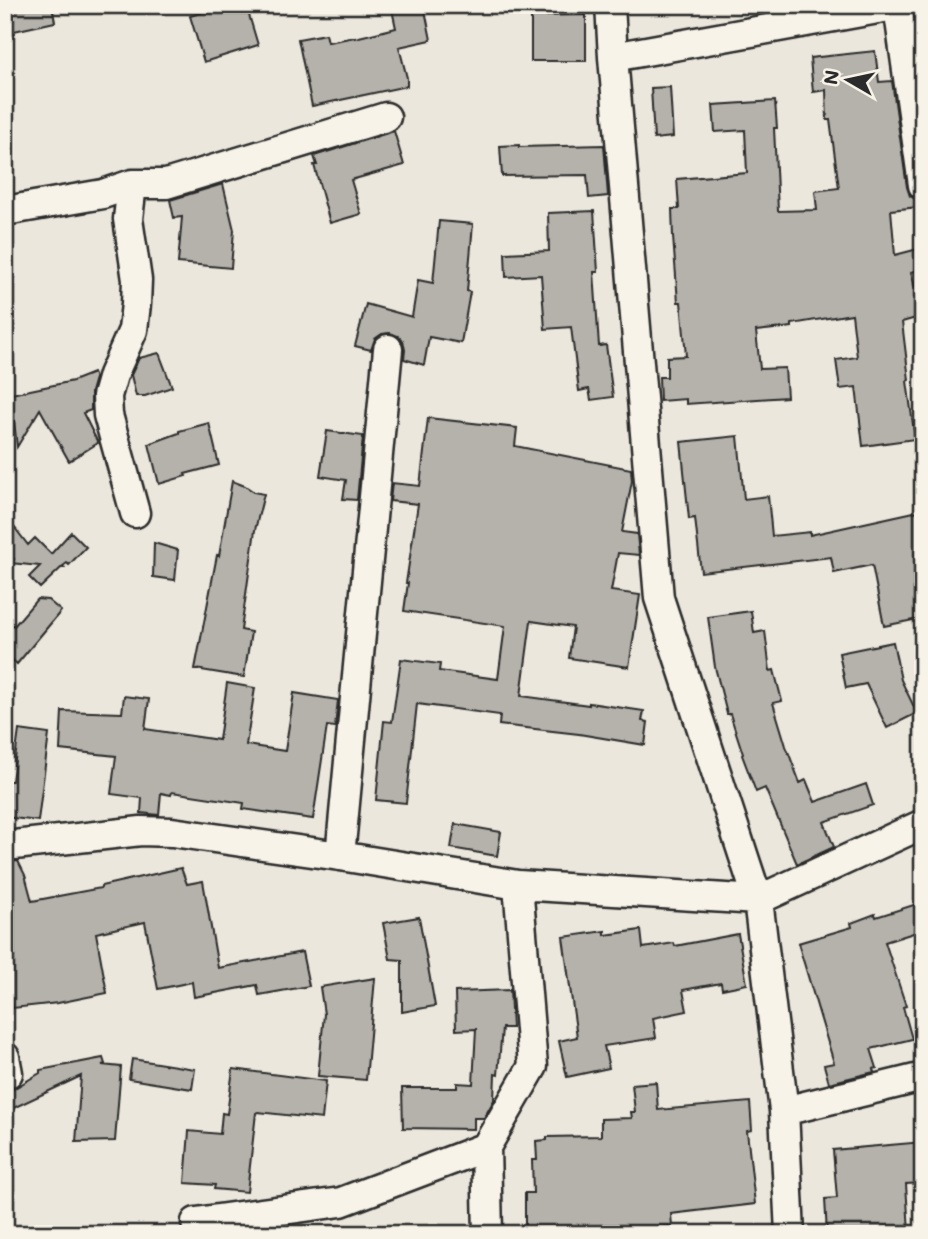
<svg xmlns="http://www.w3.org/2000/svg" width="928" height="1239" font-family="Mali,sans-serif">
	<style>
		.building { fill: #b5b2ab; stroke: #2b2b2b; stroke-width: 2 }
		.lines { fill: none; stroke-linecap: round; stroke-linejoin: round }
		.street-casing { stroke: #2b2b2b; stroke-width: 33 }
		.street { stroke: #f7f3e8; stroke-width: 28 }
	</style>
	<rect width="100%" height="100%" fill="#ebe7dd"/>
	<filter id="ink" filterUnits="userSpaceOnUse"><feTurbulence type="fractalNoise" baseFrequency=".0143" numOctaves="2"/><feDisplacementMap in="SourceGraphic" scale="14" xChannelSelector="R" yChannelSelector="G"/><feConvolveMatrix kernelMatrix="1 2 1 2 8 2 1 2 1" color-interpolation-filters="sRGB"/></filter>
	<g filter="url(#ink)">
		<path class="building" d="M5 5H52L55 22 5 33Z
			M228 5H246L258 45 204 62 190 16Z
			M391 5H424L431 40 399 47 407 78V86L312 106 298 39 326 34 328 42 355 37V38L396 28Z
			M586 15V61H531V16Z
			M875 51 879 82 892 81 907 187 910 196 917 200 918 207 891 210 895 255 918 249 923 267V269L911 272 923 316 902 322 909 380 907 381 915 439 863 446 856 387 840 389 836 360 857 357 852 314 792 324V327L756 331 760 369 785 368 787 397 686 404V399L660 401 659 377H667V357L686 356 681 302H678L673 237 672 209H679L677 179 747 173 745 130 715 132 713 105 775 101 777 128H774L778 211 817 210 815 191 839 188 830 120H827L826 90 813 92 810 58Z
			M670 87 673 137 654 139 651 88Z
			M394 131 404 165 351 180 361 214 330 223 314 165H317L314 156Z
			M519 145V147L604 145 608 196 589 198 587 175 502 176 500 146Z
			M223 184 234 230 231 268 178 263 182 217 174 218 170 200Z
			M594 211 598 272H594L599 346 606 345 613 397 591 400 589 389 579 391 571 327 545 329 541 275 506 277 505 253 549 251 548 213Z
			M439 221 473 224 467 291 470 292 461 343 429 337 424 365 404 359 405 350 403 341 398 336 390 333 382 334 375 339 371 350 355 346 366 304 412 317 418 280 433 283Z
			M159 353 172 387 145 396H136L131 375 139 358Z
			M93 373 95 378 91 392V410L83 413 98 443 69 461 40 409 17 447 11 394 73 381Z
			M428 418 517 428 515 446 631 469 632 481 622 532 637 534 639 555 618 553 611 591 640 595 629 667 569 658 573 627 531 621 521 696 589 705V703L644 711 642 721 648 722 645 745 579 734 499 725 500 715 417 704 406 803 376 800 384 721 392 722 401 659 440 664 439 671 498 679 505 626 404 611 408 583H406L418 504 390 501 392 483 420 486Z
			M209 423 219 465 185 474 186 476 159 484 149 444 179 433V431Z
			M327 431 363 436 357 500 343 499 346 480 320 476Z
			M738 436 744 499 768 496 772 536 810 532V535L923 510V618L884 626 872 565 834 573 831 557 701 572 695 518 689 519 681 442Z
			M232 481 245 486 254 492 264 494 255 530 241 630 251 632 244 677 195 669 217 555 219 556Z
			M5 515 28 545 35 538 51 554 71 532 86 547 69 565 67 563 63 566 65 568H61L40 588 29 577 40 566 10 563 14 559 5 550Z
			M154 543 178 550 175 580 153 577Z
			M37 599 48 600 61 611 17 664 5 654V619L14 626Z
			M751 611 754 633 765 631 770 671 774 670 782 701 773 703 786 746 800 783 806 780 815 802 866 784 873 805 824 822 834 847 797 864 765 788 756 792 742 755 743 754 730 714H727L715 667 708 617Z
			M893 642 901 680 917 713 887 728 866 684 846 688 839 653Z
			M227 683 255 688 246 745 285 751 294 693 338 700 335 727 327 726 313 819 243 809 244 803 172 792 171 795 161 793 159 815 141 813 142 798 111 794 116 756 60 750 62 711 122 713 124 696 149 699 145 729 219 740Z
			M19 730 49 734 38 821 5 817V781H12Z
			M455 824 501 832 497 856 451 848Z
			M18 861 25 875 32 901 101 888V886L181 868 187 884 203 881 218 968 302 952 309 986 259 995 257 985 194 997 192 982 158 989 145 922 96 933 107 993 58 1003 13 1008 5 967V862Z
			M923 902V930L885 942 906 1006 903 1007 912 1039 871 1049 877 1068 873 1069 874 1072 829 1083 824 1065 834 1063 798 943 852 927 851 923 875 914 876 917Z
			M419 917 435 1006 402 1012V960L390 959 383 923Z
			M641 930 643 948 674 943 675 946 738 934 747 984 722 989 721 983 683 990 687 1011 653 1018 656 1038 604 1046 609 1068 567 1077 559 1041 577 1037 563 937 605 931V935Z
			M375 978 366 1080 318 1076 324 1014 320 987Z
			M510 990 512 1028H502L498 1075 495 1074 494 1100 484 1118H474V1129L403 1128 402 1088H457V1083L473 1084 476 1029 456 1030 455 992Z
			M103 1058 105 1064 102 1065 121 1067 115 1141 76 1142 81 1076 5 1112V1094L40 1073V1070Z
			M132 1059 195 1069 192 1089 129 1079Z
			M233 1069 326 1081 322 1119 258 1112 256 1113 247 1192 214 1189 215 1185 185 1183 189 1131 220 1134 222 1113 227 1114Z
			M656 1082 658 1110 750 1102 752 1130 747 1131 755 1204 671 1214 672 1226 634 1229V1234H525V1193H533L532 1160H537L536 1141 547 1140V1137L601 1136V1119L632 1118 631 1112H635L632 1084Z
			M923 1142V1183L906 1184 909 1232 880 1234H827L825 1199 837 1198 833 1150Z"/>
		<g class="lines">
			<g class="street-casing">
				<path id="street" d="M610 5 613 57 659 598 758 900 784 1111 790 1234
					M898 6 923 185
					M613 57 900 5
					M132 184 128 219 137 280 136 304 133 330 113 375 107 396 108 415 135 513
					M5 211 103 194 132 184H166L386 117
					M5 846 141 831 172 832 340 856 518 885
					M340 856 388 349
					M5 1057 8 1073
					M784 1111 923 1077
					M486 1147 488 1234
					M198 1234 196 1222 341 1202 486 1147 533 1066 518 885 758 900 923 824"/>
			</g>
			<use href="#street" class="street"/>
		</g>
	</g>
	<rect width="928" height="1239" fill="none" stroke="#f7f3e8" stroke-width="28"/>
	<rect x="14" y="14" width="900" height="1211" fill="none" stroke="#2b2b2b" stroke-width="2.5" filter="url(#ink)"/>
	<g transform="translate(848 80) rotate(279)" stroke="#f7f3e8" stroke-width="5" paint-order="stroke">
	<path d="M0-5L12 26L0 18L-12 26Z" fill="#2b2b2b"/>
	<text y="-10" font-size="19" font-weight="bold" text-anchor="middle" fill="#2b2b2b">N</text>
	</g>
</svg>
